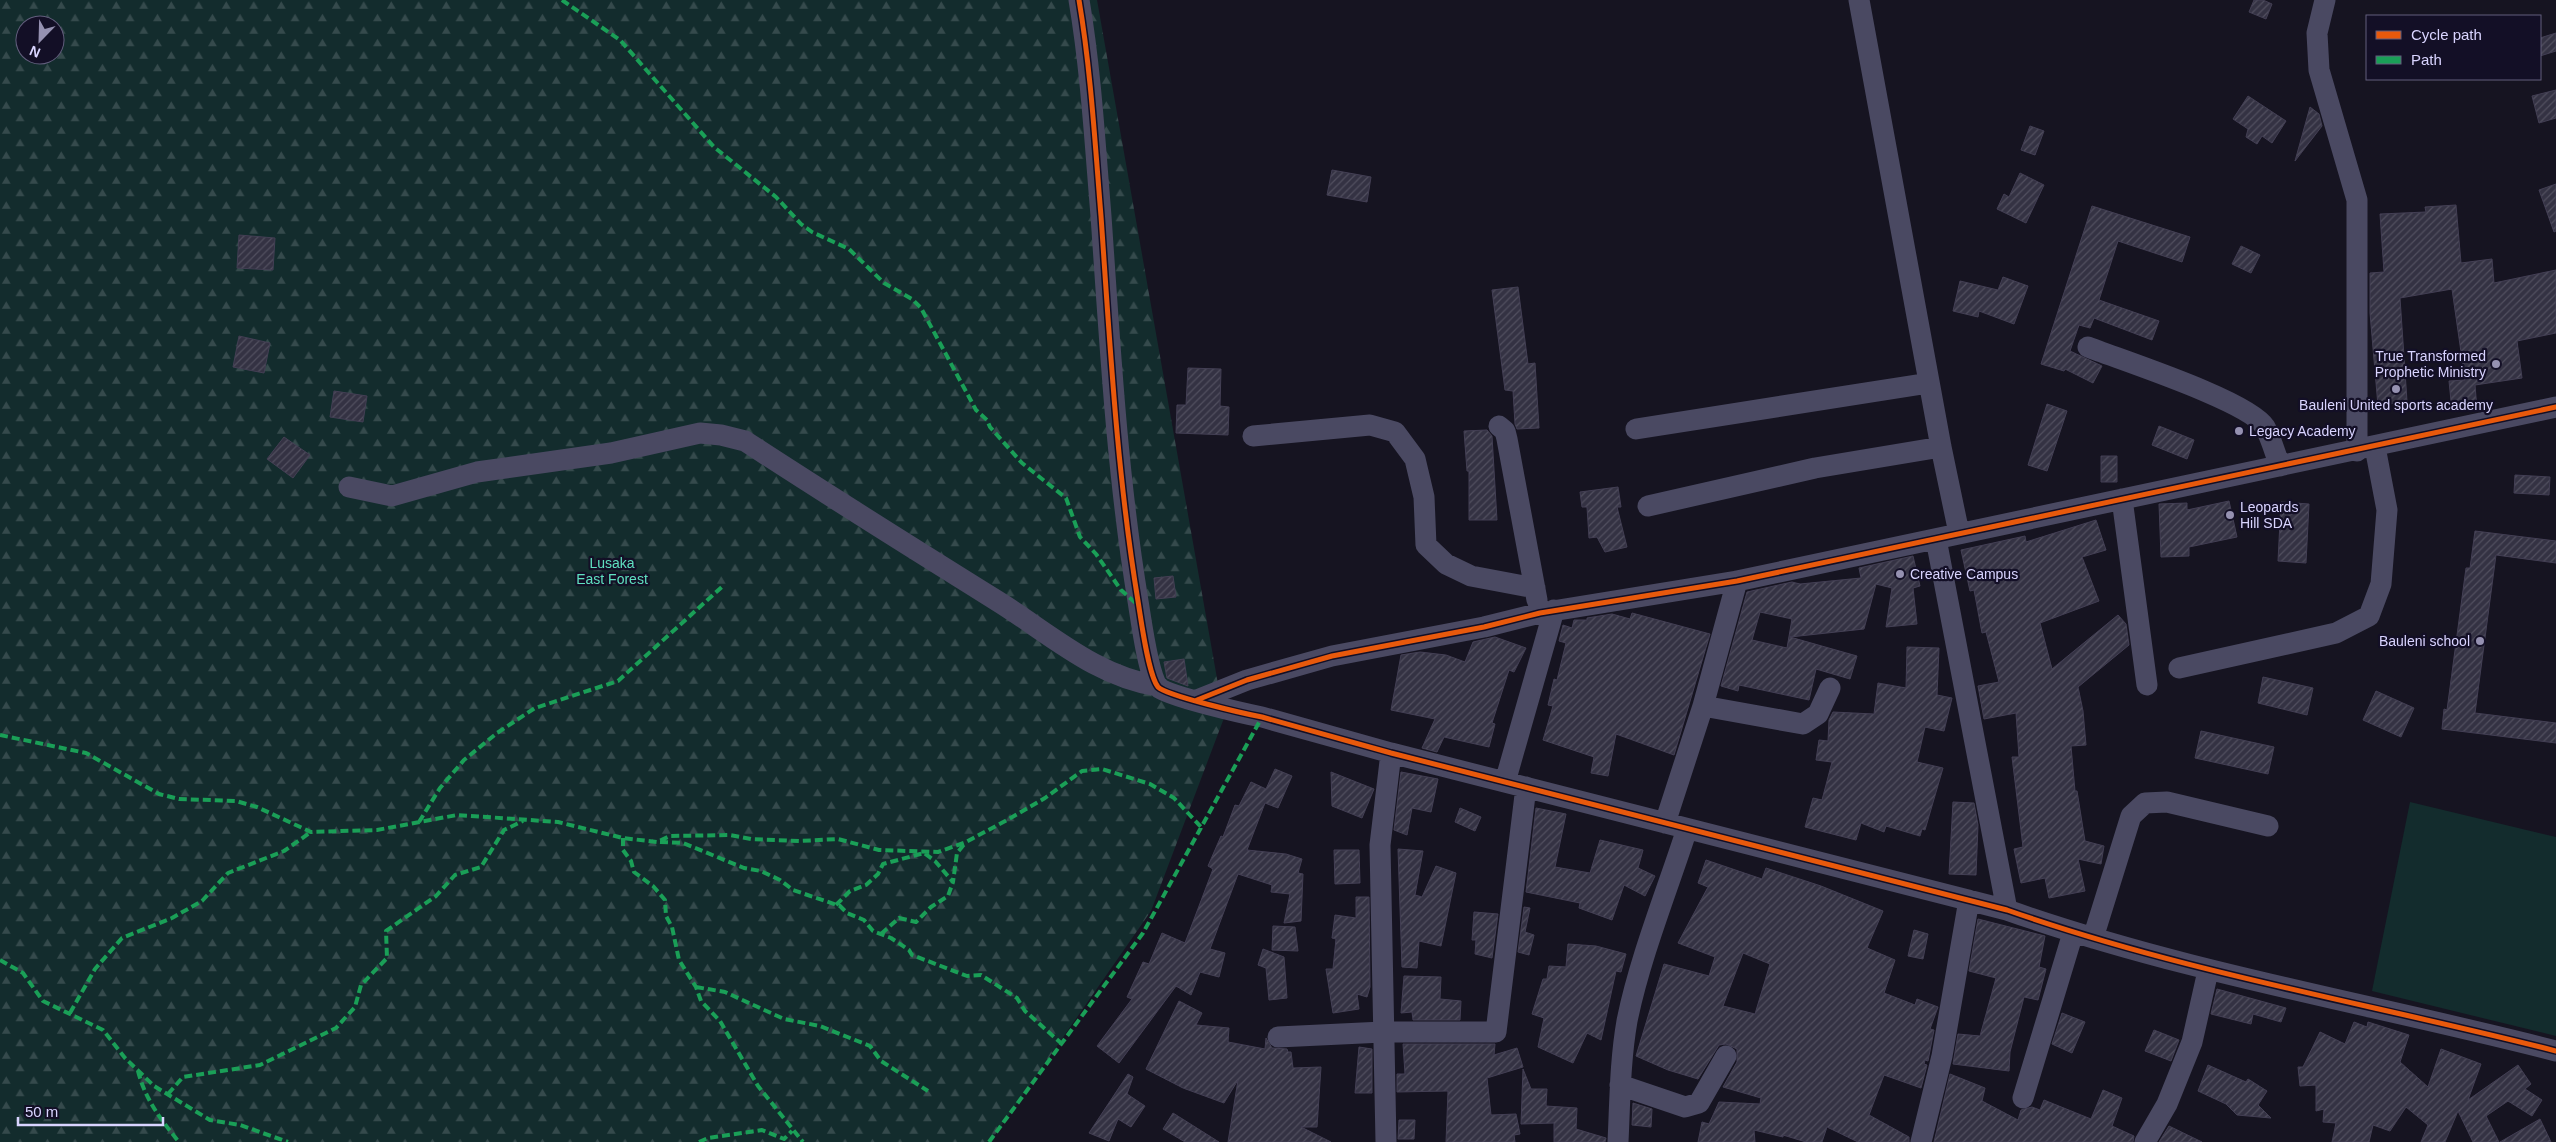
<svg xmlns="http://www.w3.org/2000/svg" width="2556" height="1142" font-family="Arial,sans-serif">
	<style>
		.forest { fill: url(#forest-firs); fill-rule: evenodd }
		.pitch { fill: #132c2d }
		.building { fill: url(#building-hatch); stroke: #433f54; fill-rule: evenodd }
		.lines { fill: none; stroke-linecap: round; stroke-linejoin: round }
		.minor { stroke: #4a4962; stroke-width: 21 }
		.quiet { stroke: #1a9f57; stroke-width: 4; stroke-dasharray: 8 4; stroke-linecap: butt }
		.cycleway-casing { stroke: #130f26; stroke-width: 8 }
		.cycleway { stroke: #e8590c; stroke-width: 5 }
		.poi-dot { fill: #9591b1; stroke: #130f26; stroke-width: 2 }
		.labels { text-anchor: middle; stroke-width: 4.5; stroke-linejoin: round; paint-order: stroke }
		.poi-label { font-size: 14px; fill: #d9d4ff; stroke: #130f26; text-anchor: start }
		.park-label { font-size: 14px; fill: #5fe0c0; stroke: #130f26 }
	</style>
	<defs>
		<pattern id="forest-firs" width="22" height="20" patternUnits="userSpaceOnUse" patternTransform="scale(1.25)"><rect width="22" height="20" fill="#132c2d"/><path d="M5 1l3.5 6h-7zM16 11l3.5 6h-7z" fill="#354a4c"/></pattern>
		<pattern id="building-hatch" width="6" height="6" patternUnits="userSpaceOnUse" patternTransform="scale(1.25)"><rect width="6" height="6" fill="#343243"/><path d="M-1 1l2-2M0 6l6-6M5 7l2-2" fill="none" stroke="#514f5f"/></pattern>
	</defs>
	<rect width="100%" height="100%" fill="#161421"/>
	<path class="forest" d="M0 0H1097L1224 718 1151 911 990 1142H0ZM25 25H55V55H25Z"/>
	<path class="pitch" d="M2410 802 2556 837V1036L2372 991Z"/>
	<path class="building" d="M2254 0H2263L2272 4 2266 19 2249 12Z
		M2556 33V51L2540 56V38Z
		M2556 90V118L2539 123 2532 96Z
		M2248 96 2286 121 2272 143 2262 136 2257 144 2246 137 2248 129 2233 119Z
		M2310 107 2319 114 2322 126 2295 161Z
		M2030 126 2044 131 2035 155 2021 150Z
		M1332 170 1371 177 1367 202 1327 195Z
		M2020 173 2044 185 2026 223 1997 209 2004 194 2009 197Z
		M2556 184V231L2554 232 2539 190Z
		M2456 205 2461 263 2492 259 2494 283 2556 270V333L2517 341 2522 378 2475 385 2477 409 2452 411 2449 381 2465 380 2452 289 2400 298 2407 401 2378 406 2370 313V273L2384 272 2380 214 2426 212 2425 207Z
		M2092 206 2190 237 2182 262 2118 241 2099 300 2159 321 2152 340 2094 318 2090 328 2079 325 2070 351 2102 366 2093 383 2065 369 2064 371 2041 364Z
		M239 235 275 238 273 270 237 268Z
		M2241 246 2260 255 2251 273 2232 264Z
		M2003 277 2028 286 2014 324 1979 311 1978 317 1953 311 1960 281 1998 290Z
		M1518 287 1528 364 1535 363 1539 428 1517 429 1515 424 1513 391 1505 390 1492 290Z
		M239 336 270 343 264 373 233 367Z
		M1188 368 1221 369 1220 406 1229 407 1228 435 1176 433 1177 405H1186Z
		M334 391 367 396 363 422 330 417Z
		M2047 404 2067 411 2047 471 2028 465Z
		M2159 426 2194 440 2187 459 2152 445Z
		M1487 430 1492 436 1497 520H1469V471H1467L1464 431Z
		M284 437 310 455 293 478 267 459Z
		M2101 456H2117V482H2101Z
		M2515 475 2550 477 2549 495 2514 493Z
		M1618 487 1621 507H1617L1627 547 1605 552 1597 537 1589 538 1587 507H1582L1580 492Z
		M2229 501 2237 537 2189 547V556L2161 557 2159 504 2187 503V510Z
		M2281 502 2309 504 2306 563 2278 561Z
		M2096 520 2106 550 2082 557 2099 601 2040 623 2052 669 2118 615 2126 624 2129 645 2078 687 2083 711 2086 745 2071 746 2075 791H2077L2085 841 2104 846 2101 864 2078 859 2085 891 2049 898 2045 878 2021 883 2014 849 2023 847 2012 757H2019L2016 713 1984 719 1978 686 1999 682 1986 632 1982 633 1974 590 1970 591 1961 550 2025 536 2026 542Z
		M2475 531 2556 541V563L2496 555 2475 713 2556 723V743L2442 729 2444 709 2447 710 2466 568H2470Z
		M1913 556 1920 586 1913 588 1917 624 1886 627 1892 588 1876 584 1864 629 1790 637 1857 656 1850 679 1816 669 1809 700 1739 685 1738 691 1721 686 1747 592 1792 582 1800 584 1861 578 1859 568ZM1760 612 1792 619 1787 648 1752 640Z
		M1173 576 1176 597 1156 599 1154 578Z
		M1632 613 1710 634 1674 755 1616 734 1608 776 1591 773 1594 757 1543 740 1553 706 1548 705 1554 679 1557 680 1566 643 1559 641 1563 625 1572 628 1574 620H1587V618L1612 614 1630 619Z
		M1495 637 1526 648 1514 672 1509 670 1492 723 1495 724 1489 747 1444 737 1437 752 1422 748 1435 719 1391 710 1401 655 1420 652 1446 655 1465 662 1473 642Z
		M1907 647 1939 648 1937 695 1952 698 1944 731 1925 727 1917 762 1943 768 1925 830 1922 829 1920 836 1886 826 1884 832 1861 823 1856 840 1805 827 1813 798 1822 800 1832 762 1816 760 1819 740 1828 741 1829 720 1833 712 1874 714 1878 683 1906 688Z
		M1184 659 1188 686 1167 678 1164 662Z
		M2263 677 2313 688 2307 715 2258 703Z
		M2376 691 2414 708 2401 737 2363 720Z
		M2201 731 2274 747 2268 774 2195 758Z
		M1275 769 1292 776 1278 808 1265 803 1247 850 1286 854 1302 859 1298 873 1303 874 1301 921 1284 923 1290 894 1271 892 1272 885 1238 874 1210 949 1225 953 1219 977 1200 972 1191 995 1176 986 1119 1063 1097 1046 1132 999 1127 997 1143 962 1149 964 1162 933 1185 943 1213 869 1208 866 1221 836 1223 837 1235 805 1239 806 1251 782 1266 789Z
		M1331 772 1374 789 1362 818 1332 806Z
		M1401 772 1438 779 1431 812 1412 808 1407 835 1394 830Z
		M1953 802 1974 803 1978 825 1976 875 1949 874Z
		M1460 808 1481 817 1475 831 1455 822Z
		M1536 808 1566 814 1555 867 1590 873 1600 840 1643 850 1638 868 1655 876 1645 896 1624 885 1612 920 1579 908 1580 903 1526 892Z
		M1398 849 1423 851 1415 895 1422 897 1436 866 1456 873 1441 946 1419 941 1417 968 1402 967Z
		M1334 850H1359L1360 883 1335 884Z
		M1706 860 1762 879 1766 868 1821 886 1883 911 1867 948 1895 960 1884 993 1915 1005 1917 999 1938 1007 1930 1029 1934 1030 1928 1061 1925 1060 1924 1064 1927 1065 1921 1088 1884 1075 1869 1115 1909 1137V1142H1858L1827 1127 1822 1142H1806L1783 1135V1137L1754 1130 1755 1142H1698L1702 1122 1709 1124 1719 1102 1760 1104 1761 1098 1723 1087 1737 1062V1049L1726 1044 1719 1045 1698 1079 1668 1070 1636 1056 1664 964 1709 976 1715 957 1678 943 1708 887 1698 883ZM1743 953 1770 964 1755 1014 1723 1006Z
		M1356 897H1369L1370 987 1367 997 1357 994 1359 1009 1333 1013 1326 969H1333L1336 939 1332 938 1335 915 1356 918Z
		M1524 907 1530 908 1525 932 1534 935 1529 955 1518 952Z
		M1474 912 1498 914 1492 958 1475 954 1476 940H1472Z
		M1978 919 2045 936 2039 967 2046 969 2038 1000 2024 997 2010 1052 2009 1071 1953 1064 1958 1034 1980 1036 1996 978 1969 971Z
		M1273 926 1295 927 1298 951 1272 950Z
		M1914 930 1928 934 1923 959 1908 956Z
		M1568 944 1596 946 1626 954 1621 972 1616 971 1601 1040 1587 1033 1573 1063 1538 1047 1544 1018 1532 1014 1543 979H1547L1549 966 1566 967Z
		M1263 949 1284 957 1287 998 1269 1000 1266 968 1258 965Z
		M1404 976 1441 977 1440 999 1461 1001 1460 1020H1413L1412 1012 1401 1013Z
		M2217 989 2286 1008 2281 1022 2253 1014 2251 1024 2211 1014Z
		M1179 1001 1202 1013 1196 1025 1229 1028 1228 1042 1265 1049 1266 1038 1272 1048 1287 1049 1288 1052H1291L1293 1068 1321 1067 1317 1127H1301L1331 1142H1228L1238 1080 1224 1103 1183 1088 1146 1069Z
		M2062 1013 2085 1022 2072 1053 2052 1044Z
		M2354 1022 2367 1027 2368 1022 2409 1035 2400 1062 2428 1087 2441 1049 2481 1064 2468 1100 2518 1065 2531 1084 2525 1089 2542 1100 2532 1116 2508 1101 2486 1116 2499 1142H2473L2458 1111 2445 1142H2421L2428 1125 2406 1107 2390 1131 2373 1125 2369 1142H2332L2336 1123 2323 1122 2324 1109 2316 1111V1085L2300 1086 2298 1067H2303L2320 1032 2345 1044Z
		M2154 1030 2179 1040 2171 1061 2145 1051Z
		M1403 1044H1495L1494 1055 1517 1048 1523 1067 1487 1078 1491 1115 1516 1114 1520 1134 1514 1135 1515 1142H1446L1448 1091 1397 1092V1074H1405Z
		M1359 1047 1372 1049V1093H1355Z
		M2208 1065 2246 1082 2248 1079 2267 1091 2258 1105 2271 1118 2237 1115 2226 1104 2198 1091Z
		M1523 1069 1531 1089H1547L1546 1106 1577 1108 1576 1129 1606 1138 1605 1142H1554V1123L1521 1124Z
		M1128 1074 1133 1077 1127 1094 1145 1106 1131 1127 1118 1119 1109 1141 1089 1133Z
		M1950 1074 1985 1088 1982 1101 2018 1120 2021 1110 2032 1107 2040 1110 2044 1100 2091 1119 2103 1090 2122 1098 2112 1126 2134 1136 2133 1142H1934Z
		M1633 1103 1652 1109 1651 1127 1632 1125Z
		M1173 1113 1219 1142H1185L1163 1129Z
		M2540 1119 2551 1142H2500Z
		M1399 1120H1415L1414 1139H1398Z
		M2169 1126 2202 1142H2159Z"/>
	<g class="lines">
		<path class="minor" d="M1079 0C1091 71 1095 144 1101 216 1110 345 1117 474 1138 601 1141 619 1148 674 1158 687 1167 696 1246 714 1262 717L1391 753 2007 910C2186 973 2373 1004 2556 1051
			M1859 0 1941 447 1959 533
			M2325 0 2317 33 2319 70 2357 200V451
			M2088 347C2121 360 2249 401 2265 427 2271 438 2275 453 2280 466
			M1499 426 1505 431 1507 439 1537 600
			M1636 429 1929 383
			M1253 436 1370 425 1395 432 1415 459 1424 497 1426 545 1446 564 1471 576 1535 588
			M349 487 392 496 477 472 611 453 700 433 721 435 745 441C829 496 914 549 999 602 1050 634 1097 677 1158 686
			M2122 499 2147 685
			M1648 506 1815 468 1941 447
			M1936 539 2007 910
			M2179 668 2336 633 2369 616 2381 584 2387 510 2375 447
			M1197 700 1247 680 1332 656 1484 627 1540 613 1737 581 2556 407
			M1703 706 1803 724 1818 714 1830 688
			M1505 782 1554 610
			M1665 823 1703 706 1737 581
			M2093 938 2131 816 2145 803 2167 802 2268 826
			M1278 1037 1383 1032H1496L1526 787
			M1620 1085 1685 1107 1699 1103 1726 1056
			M2023 1098 2073 933
			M1386 1142 1380 845 1391 753
			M1618 1142C1620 1101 1620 1061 1627 1021 1640 957 1667 891 1687 829
			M1921 1142 1942 1056 1969 900
			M2145 1142 2167 1104 2192 1042 2208 971"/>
		<path class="quiet" d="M562 0 620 40 714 147 776 197 801 224 812 232 849 249 884 283 912 299 921 308 976 410 987 420 990 427 1022 463 1066 498 1080 537 1096 554 1121 590 1139 606
			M0 735 86 753 159 794 179 799 236 801 257 807 311 832 377 830 457 815 558 822 623 838 657 842 670 836 730 835 751 839 799 841 838 839 879 850 938 852 966 842 1009 819 1045 798 1082 771 1102 769 1150 784 1174 798 1202 828
			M419 822 440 788 464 760 497 733 535 708 618 681 724 585
			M623 838V850L631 861 634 872 653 886 665 900 666 916 672 927 679 960 696 987 701 1001 720 1021 758 1086 803 1142
			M660 842 683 843 744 868 761 871 780 880 793 890 840 906 847 913 864 920 873 931 891 938 909 950 912 955 967 976 981 975 1017 998 1025 1011 1062 1044
			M836 905 850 891 866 885 878 874 883 864 924 853 935 861 953 882 957 853 966 842
			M881 934 899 918 916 922 931 907 948 896 953 882
			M0 960 23 973 43 1001 103 1030 125 1058 154 1086 210 1120 240 1125 288 1142
			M696 987 725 992 784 1019 820 1026 870 1046 881 1061 928 1091
			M70 1013 95 969 122 938 172 918 202 901 228 873 284 851 311 832
			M138 1071C145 1099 161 1120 179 1142
			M168 1094 183 1077 260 1065 336 1028 355 1007 361 985 387 958 386 931 436 896 455 875 481 867 504 830 523 821
			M699 1142 708 1138 762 1130 784 1139 792 1131
			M989 1142 1143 933 1262 717"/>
		<g class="cycleway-casing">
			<path id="cycleway" d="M1079 0C1091 71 1095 144 1101 216 1110 345 1117 474 1138 601 1141 619 1148 674 1158 687 1167 696 1246 714 1262 717L1391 753 2007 910C2186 973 2373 1004 2556 1051
				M1197 700 1247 680 1332 656 1484 627 1540 613 1737 581 2556 407"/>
		</g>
		<use href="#cycleway" class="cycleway"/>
	</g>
	<g class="poi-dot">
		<circle cx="2496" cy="364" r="5"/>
		<circle cx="2396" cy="389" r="5"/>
		<circle cx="2239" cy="431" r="5"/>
		<circle cx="2230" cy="515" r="5"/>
		<circle cx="1900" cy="574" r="5"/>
		<circle cx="2480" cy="641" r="5"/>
	</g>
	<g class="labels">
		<g class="poi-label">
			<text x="2486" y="361" text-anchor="end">True Transformed<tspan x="2486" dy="16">Prophetic Ministry</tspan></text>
			<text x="2396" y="410" text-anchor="middle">Bauleni United sports academy</text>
			<text x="2249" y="436">Legacy Academy</text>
			<text x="2240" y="512">Leopards<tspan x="2240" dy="16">Hill SDA</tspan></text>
			<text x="1910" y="579">Creative Campus</text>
			<text x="2470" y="646" text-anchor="end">Bauleni school</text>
		</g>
		<g class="park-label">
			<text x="612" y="568">Lusaka<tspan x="612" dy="16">East Forest</tspan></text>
		</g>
	</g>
	<rect x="2366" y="15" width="175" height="65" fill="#130f26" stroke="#625e7d"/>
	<rect x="2376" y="31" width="25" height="8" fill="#e8590c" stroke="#625e7d"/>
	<text x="2411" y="40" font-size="15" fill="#d9d4ff">Cycle path</text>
	<rect x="2376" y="56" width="25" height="8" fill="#1a9f57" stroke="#625e7d"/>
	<text x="2411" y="65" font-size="15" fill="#d9d4ff">Path</text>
	<g transform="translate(40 40) rotate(203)"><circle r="24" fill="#130f26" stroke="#625e7d"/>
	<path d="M0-4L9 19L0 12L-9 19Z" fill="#9591b1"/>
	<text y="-8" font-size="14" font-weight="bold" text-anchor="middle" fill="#d9d4ff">N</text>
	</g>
	<path d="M18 1117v8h145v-8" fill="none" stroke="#d9d4ff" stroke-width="2.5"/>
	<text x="25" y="1117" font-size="15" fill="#d9d4ff" stroke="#130f26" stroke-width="4" paint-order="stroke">50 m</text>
</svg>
